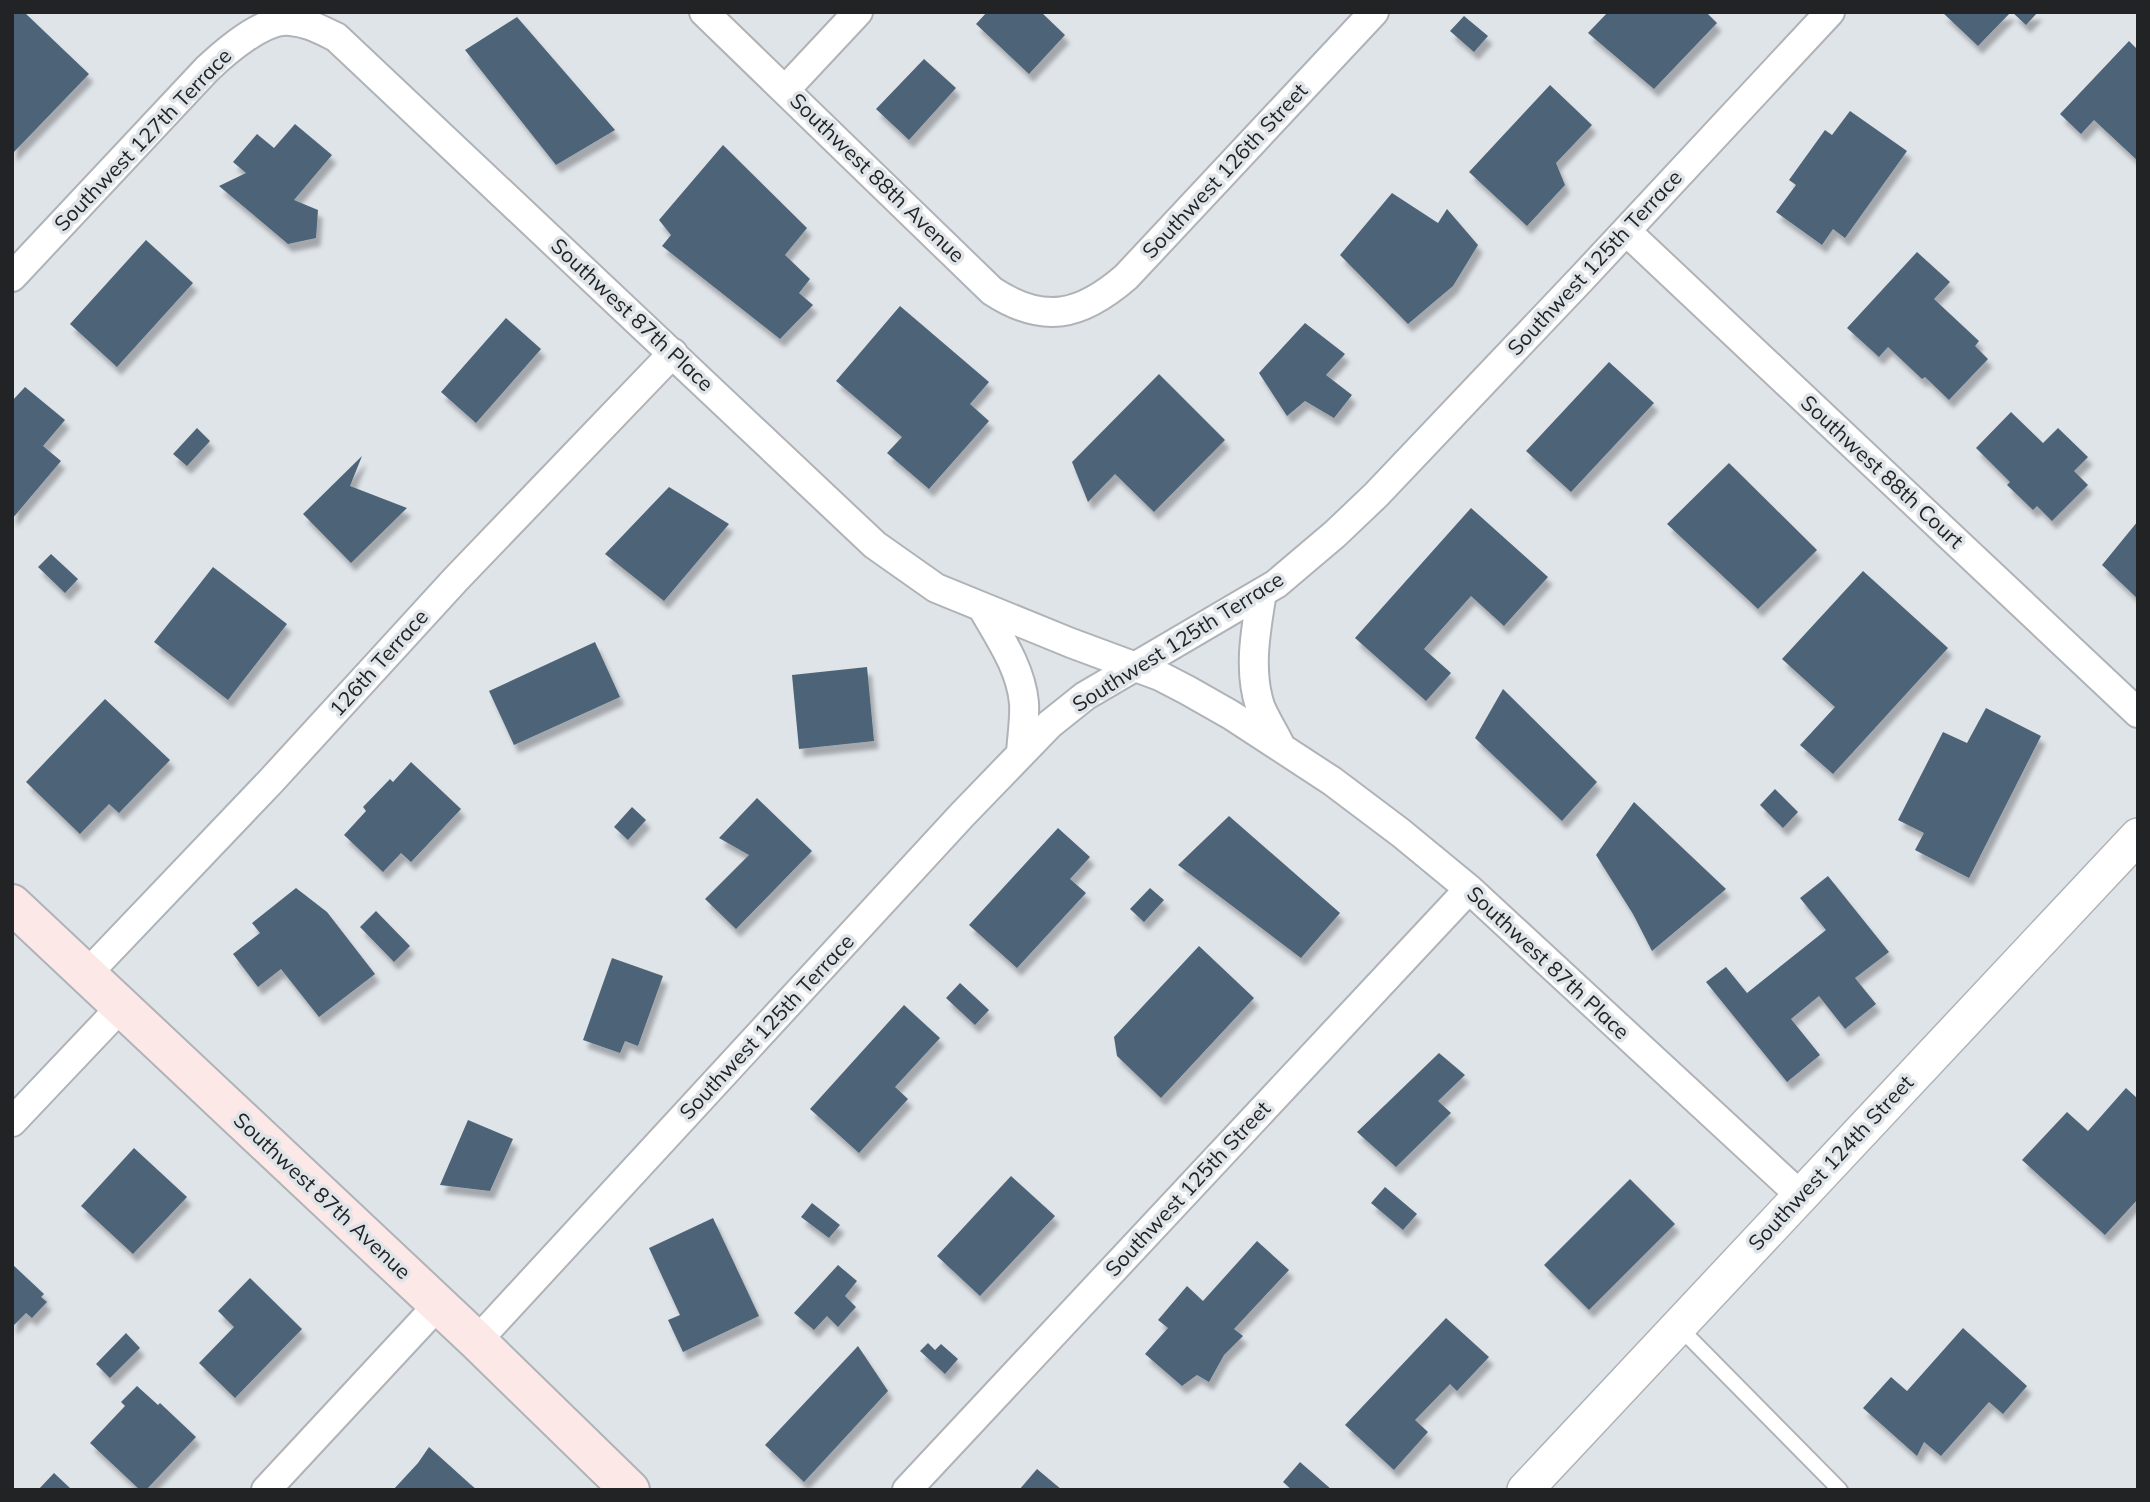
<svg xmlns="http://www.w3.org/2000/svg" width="2150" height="1502" font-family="Mulish,sans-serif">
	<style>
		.building { fill: #4e6478; filter: url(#shadow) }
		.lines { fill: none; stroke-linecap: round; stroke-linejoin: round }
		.service-casing { stroke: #afb3b8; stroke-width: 18 }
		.minor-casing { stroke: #afb3b8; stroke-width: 32 }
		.tertiary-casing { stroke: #afb3b8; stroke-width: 38 }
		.secondary-casing { stroke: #afb3b8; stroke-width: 42 }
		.service { stroke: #fff; stroke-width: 14 }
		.minor { stroke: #fff; stroke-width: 28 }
		.tertiary { stroke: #fff; stroke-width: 35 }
		.secondary { stroke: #fde8e8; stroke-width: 38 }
		.labels { text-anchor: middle; stroke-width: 7; stroke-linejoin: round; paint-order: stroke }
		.street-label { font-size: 21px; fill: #212324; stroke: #dfe4e9 }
	</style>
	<defs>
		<filter id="shadow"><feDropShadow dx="4.5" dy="8" stdDeviation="2" flood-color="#0004"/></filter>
	</defs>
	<rect width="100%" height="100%" fill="#dfe4e9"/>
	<path class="building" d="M16 12H24L89 74 12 154V16Z
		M987 12H1041L1065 35 1029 74 976 24Z
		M1608 12H1706L1717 23 1654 89 1588 33Z
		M1942 12H2011L1978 46Z
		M2012 12H2038L2026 25Z
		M1464 16 1488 36 1474 52 1450 31Z
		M517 17 615 130 556 165 465 50Z
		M2129 41 2138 50V161L2094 120 2081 134 2060 114Z
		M924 59 956 88 909 140 876 109Z
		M1550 85 1592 125 1556 163 1565 185 1527 226 1469 172Z
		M1850 111 1907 151 1845 238 1833 229 1822 245 1776 212 1796 185 1789 180 1825 130 1832 135Z
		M295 124 332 155 294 200 318 210 316 238 288 244 219 186 246 173 233 162 257 134 274 148Z
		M723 145 807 228 785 255 810 279 799 293 813 305 780 339 662 246 671 235 659 220Z
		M1392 193 1438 223 1447 209 1478 245 1453 286 1408 324 1340 255Z
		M146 240 193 283 117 367 70 324Z
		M1917 252 1950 282 1934 299 1979 341 1975 346 1988 359 1949 400 1925 377 1922 379 1888 347 1879 357 1847 328Z
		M900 306 989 382 970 404 989 421 929 489 887 453 902 437 836 381Z
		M506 318 541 349 476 423 441 392Z
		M1305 323 1345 354 1326 375 1352 395 1334 418 1305 401 1287 416 1259 373Z
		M1609 362 1654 403 1571 492 1526 451Z
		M1159 374 1225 440 1154 512 1115 474 1088 502 1072 462Z
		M25 387 65 420 43 446 61 461 12 519V401Z
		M2011 412 2043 443 2058 428 2088 457 2074 471 2088 485 2052 521 2037 506 2033 510 2007 485 2010 482 1976 448Z
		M197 428 210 441 187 466 173 454Z
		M362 456 350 486 407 508 351 563 303 514Z
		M1729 463 1817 550 1758 609 1667 524Z
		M669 487 729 524 664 601 605 554Z
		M1471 508 1548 577 1504 626 1471 596 1424 649 1451 673 1426 701 1355 638Z
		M2138 521V599L2102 565Z
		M51 554 78 579 65 593 38 567Z
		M213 567 287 624 228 700 154 642Z
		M1863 571 1948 648 1833 774 1800 745 1835 707 1782 659Z
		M595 642 620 697 514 745 489 691Z
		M867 667 874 741 799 749 792 675Z
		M1503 689 1597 782 1562 821 1475 738Z
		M105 699 170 760 119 813 109 804 80 834 26 782Z
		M1986 708 2041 736 1969 878 1915 850 1924 833 1898 820 1943 732 1967 743Z
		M411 762 461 809 411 862 401 853 383 872 344 835 366 811 363 807 390 779 393 782Z
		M1775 789 1798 812 1783 828 1760 805Z
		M757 798 812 851 736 929 705 899 749 855 719 838Z
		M1634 802 1726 889 1652 951 1633 914 1596 855Z
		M632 807 646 820 628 840 614 827Z
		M1229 816 1340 913 1301 958 1178 865Z
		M1058 828 1090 857 1070 879 1086 893 1017 968 969 925Z
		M1828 876 1889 952 1855 978 1876 1004 1845 1029 1819 996 1791 1019 1820 1055 1787 1082 1706 982 1726 967 1747 993 1826 930 1800 898Z
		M296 888 327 912 375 974 319 1017 281 969 258 987 233 954 260 933 252 923Z
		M1150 888 1164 900 1144 922 1130 909Z
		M376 911 410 946 394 962 360 927Z
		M1199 946 1254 998 1161 1098 1117 1056 1114 1037Z
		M612 958 663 976 638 1046 625 1041 620 1053 583 1040Z
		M960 983 989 1010 975 1025 946 998Z
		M904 1005 940 1038 895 1087 908 1099 859 1153 810 1109Z
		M1439 1053 1465 1075 1438 1101 1451 1113 1396 1167 1357 1132Z
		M2126 1088 2138 1099V1199L2105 1235 2022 1160 2067 1112 2088 1131Z
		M468 1120 513 1139 490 1191 440 1185Z
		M134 1148 187 1197 133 1254 81 1206Z
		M1011 1176 1055 1216 980 1296 937 1256Z
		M1630 1179 1675 1224 1589 1310 1544 1265Z
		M1385 1187 1417 1214 1403 1230 1371 1203Z
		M812 1203 840 1225 829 1238 801 1217Z
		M713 1218 759 1316 683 1352 668 1320 680 1315 649 1248Z
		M1257 1241 1289 1270 1234 1329 1243 1336 1224 1355 1209 1382 1197 1375 1182 1386 1145 1354 1168 1328 1158 1320 1187 1286 1203 1301Z
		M12 1264 44 1294 41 1297 47 1302 32 1318 26 1313 12 1327Z
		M838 1265 857 1281 845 1296 856 1307 838 1327 827 1316 814 1330 794 1313Z
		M250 1278 302 1329 235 1398 199 1363 234 1327 218 1311Z
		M1446 1318 1489 1357 1457 1391 1450 1384 1415 1420 1428 1432 1394 1470 1345 1425Z
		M1963 1328 2027 1386 2003 1414 1989 1402 1941 1456 1924 1442 1917 1456 1863 1408 1891 1377 1907 1391Z
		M126 1333 140 1348 110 1378 96 1364Z
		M928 1343 935 1350 941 1344 958 1359 945 1374 920 1351Z
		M858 1346 888 1391 804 1482 765 1445Z
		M137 1386 158 1405 160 1403 196 1437 146 1490H140L90 1443 125 1406 121 1402Z
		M429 1447 470 1484 477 1490H393L418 1463Z
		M1300 1462 1332 1490H1292L1283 1482Z
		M1037 1469 1062 1490H1019Z
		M54 1473 72 1490H38Z"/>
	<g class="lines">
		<g class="service-casing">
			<path id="service" d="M1679 1327 1840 1490"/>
		</g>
		<g class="minor-casing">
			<path id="minor" d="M704 12 992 291C1044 325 1081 316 1126 277L1374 12
				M786 89 858 12
				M1626 231 2138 713
				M12 277 207 69C225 52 264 18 290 21 307 22 321 30 336 37L875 545 936 588 1071 643 1160 676 1187 690 1231 715 1332 781 1401 833 1469 889 1801 1196
				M1262 592C1256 629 1248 669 1260 706 1265 719 1274 732 1280 745
				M982 607C999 637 1021 668 1024 703 1025 719 1022 737 1021 753
				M87 974 271 781 456 579 673 353
				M12 1122 121 1007
				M477 1341 962 815 1050 724 1085 696 1276 584 1335 534 1376 495 1583 277 1830 12
				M266 1490 438 1305
				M907 1490 1469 889"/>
		</g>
		<g class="tertiary-casing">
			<path id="tertiary" d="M1525 1490 2138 836"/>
		</g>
		<g class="secondary-casing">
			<path id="secondary" d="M12 904 477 1341 630 1490"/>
		</g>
		<use href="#service" class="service"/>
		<use href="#minor" class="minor"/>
		<use href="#tertiary" class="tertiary"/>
		<use href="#secondary" class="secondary"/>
	</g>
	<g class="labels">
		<g class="street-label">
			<text transform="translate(143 140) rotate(-46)" y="7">Southwest 127th Terrace</text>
			<text transform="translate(1225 171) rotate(-47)" y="7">Southwest 126th Street</text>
			<text transform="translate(877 178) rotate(44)" y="7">Southwest 88th Avenue</text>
			<text transform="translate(1595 263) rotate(-47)" y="7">Southwest 125th Terrace</text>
			<text transform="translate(632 315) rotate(43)" y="7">Southwest 87th Place</text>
			<text transform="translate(1882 472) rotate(43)" y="7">Southwest 88th Court</text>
			<text transform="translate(1178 642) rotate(-32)" y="7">Southwest 125th Terrace</text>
			<text transform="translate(379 663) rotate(-48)" y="7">126th Terrace</text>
			<text transform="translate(1548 963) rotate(43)" y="7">Southwest 87th Place</text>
			<text transform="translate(767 1027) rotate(-47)" y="7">Southwest 125th Terrace</text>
			<text transform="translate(1831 1163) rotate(-47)" y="7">Southwest 124th Street</text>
			<text transform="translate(1188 1189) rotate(-47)" y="7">Southwest 125th Street</text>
			<text transform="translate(322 1196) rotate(43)" y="7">Southwest 87th Avenue</text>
		</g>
	</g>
	<rect width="2150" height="1502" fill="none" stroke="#212324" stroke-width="28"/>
</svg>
